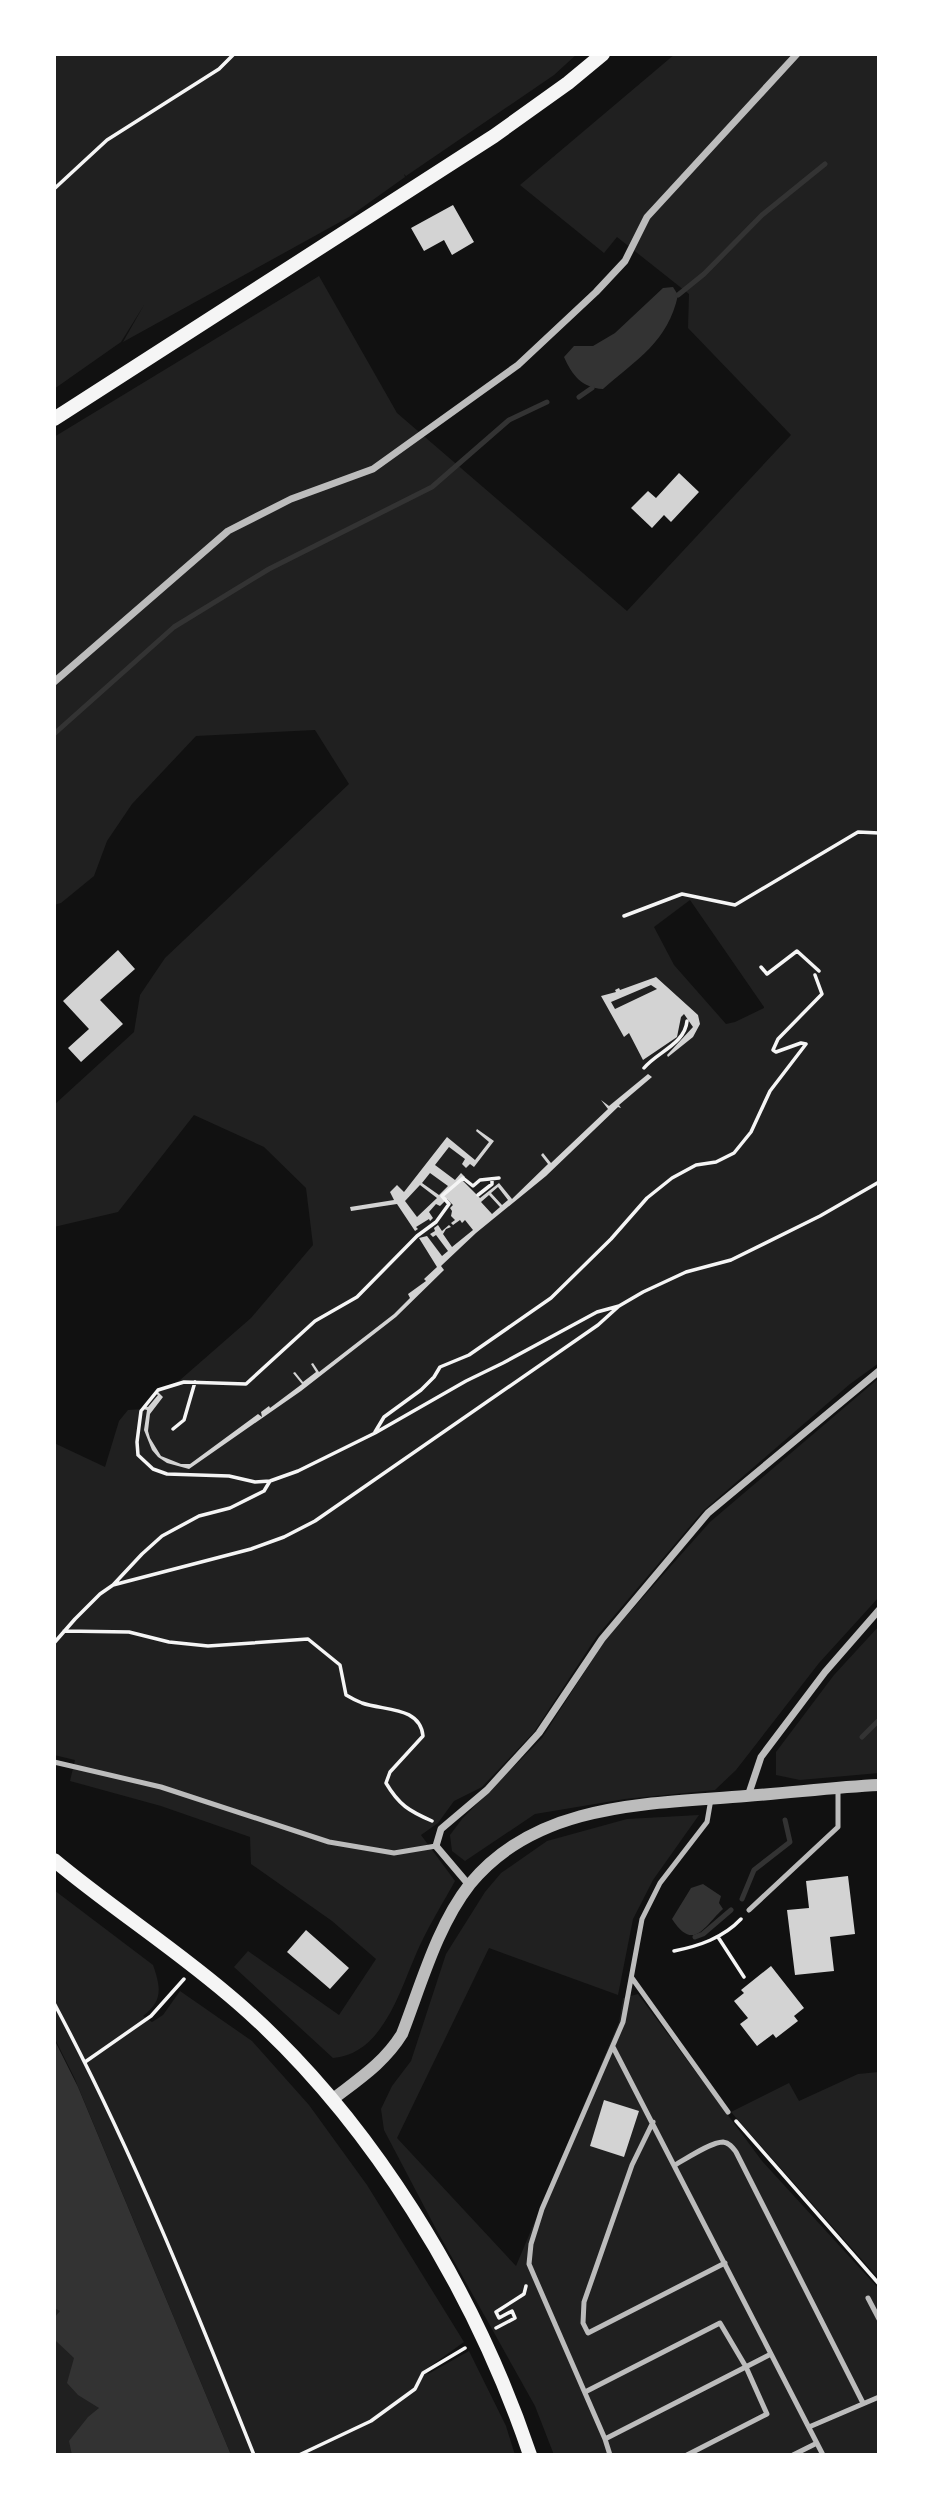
<svg xmlns="http://www.w3.org/2000/svg" width="933" height="2509" font-family="Inter,sans-serif">
	<style>
		.green { fill: #202020; fill-rule: evenodd }
		.water { fill: #333 }
		.lines { fill: none; stroke-linecap: round; stroke-linejoin: round }
		.stream { stroke: #333; stroke-width: 5 }
		.building { fill: #d3d3d3; fill-rule: evenodd }
		.path { stroke: #f5f5f5; stroke-width: 3.5 }
		.service { stroke: #bcbcbc; stroke-width: 5 }
		.minor { stroke: #bcbcbc; stroke-width: 7 }
		.tertiary { stroke: #bcbcbc; stroke-width: 12 }
		.secondary { stroke: #f5f5f5; stroke-width: 14 }
	</style>
	<rect width="100%" height="100%" fill="#111"/>
	<path class="green" d="M54 54H577L554 75 406 176 404 174 405 177 349 217 123 342 144 305 121 342 54 389Z
		M675 54H879V1363L850 1384 703 1511 597 1636 534 1732 482 1787 454 1801 438 1823 421 1835 455 1881C444 1901 431 1922 421 1943 402 1982 386 2054 333 2058L234 1967 248 1951 339 2015 376 1959 332 1921 251 1864 250 1837 161 1806 70 1781 75 1760 54 1755V1443L105 1467 119 1421 128 1410 142 1409 158 1391 180 1380 251 1318 313 1245 306 1188 264 1147 194 1115 118 1212 54 1227V1105L134 1032 140 995 165 958 349 784 315 730 196 736 132 804 107 841 94 876 61 903 54 905V437L319 276 397 413 627 611 791 435 688 328 689 294 617 237 604 253 520 185ZM690 900 764 1007V1008L735 1022 726 1024 674 965 654 927Z
		M879 1378V1597L819 1663 736 1770 715 1790 625 1799 535 1814 465 1861 452 1851 450 1835 462 1819 542 1738 605 1640 710 1522Z
		M879 1626V1773L800 1780 776 1775V1752L834 1675Z
		M699 1815 653 1880 633 1919 618 1995 489 1948 397 2138 516 2266 619 2022 623 1998 638 1994 762 2161 879 2289V2455H554L535 2406 436 2229 384 2130 381 2109 392 2086 411 2061 446 1954 485 1892 501 1873 547 1841 627 1819Z
		M54 1890 153 1965C161 1988 163 2001 143 2016L152 2022 163 2015 180 1991 252 2041 309 2105 367 2185 464 2342 425 2370 428 2374 469 2351 506 2426 515 2455H231L74 2077 54 2037Z
		M879 2072V2279L731 2112 789 2083 799 2101 858 2074Z
		M54 2292 117 2455H54Z"/>
	<path class="water" d="M673 287 678 295C668 342 637 359 603 389 582 388 572 375 564 357L574 346H593L615 333 663 288Z
		M703 1884 721 1896 719 1903 723 1909C705 1925 694 1953 672 1919L691 1888Z
		M54 2039 78 2087 231 2455H72L69 2441 88 2417 99 2408 78 2395 67 2383 74 2358 56 2341V2367L54 2371V2318L60 2311 54 2308Z"/>
	<g class="lines">
		<path class="stream" d="M678 295 704 274 762 215 825 164
			M579 397 592 388
			M54 734 174 627 269 569 432 487 509 420 547 402
			M862 1737 879 1720
			M742 1899 754 1870 790 1842 785 1820
			M695 1937 703 1934 731 1910"/>
	</g>
	<path class="building" d="M453 205 474 242 452 255 444 240 424 251 411 228Z
		M679 473 699 492 671 522 664 515 652 528 631 508 648 491 656 498Z
		M118 950 135 969 100 1000 123 1024 81 1062 68 1048 89 1029 63 1001Z
		M656 977 698 1015 700 1024 693 1037 668 1057 667 1055 693 1027 684 1014 681 1017 677 1037 643 1060 629 1033 624 1037 601 996 616 992 615 990 619 988 620 990ZM651 985 657 989 615 1009 611 1002Z
		M648 1074 652 1077 619 1105 621 1108 618 1107 546 1176 476 1233 441 1266 444 1270 396 1317 301 1391 189 1469 167 1463 158 1457 152 1450 144 1430 147 1410 143 1409 145 1406 148 1407 158 1395 156 1394 158 1392 163 1397 150 1414 148 1431 150 1438 161 1456 181 1464H190L258 1414 262 1417 261 1412 269 1406 270 1408 302 1384 293 1373 295 1372 303 1382 316 1372 311 1364 313 1363 319 1372 394 1314 410 1298 408 1294 426 1281 424 1279 437 1267 419 1238 427 1236 442 1256 448 1251 436 1235 433 1237 430 1234 435 1231 434 1228 438 1225 442 1231 449 1225 451 1227 446 1229 443 1234 452 1247 473 1230 465 1220 462 1223 460 1220 453 1225 451 1223 455 1220 451 1216 452 1211 450 1208 453 1205 447 1199 440 1206 436 1204 429 1212 433 1218 430 1221 429 1219 416 1227 418 1229 415 1231 397 1204 351 1211 350 1207 394 1200 390 1192 397 1185 404 1192 447 1137 475 1160 489 1142 476 1131 477 1129 494 1141 474 1167 470 1164 466 1168 462 1164 465 1159 449 1147 435 1165 455 1180 461 1173 465 1177 462 1180 480 1198 499 1183 512 1199 548 1164 541 1155 543 1153 551 1163 608 1109 601 1100 609 1106ZM430 1173 448 1186 439 1195 422 1183ZM420 1185 437 1198 417 1217 405 1201ZM498 1187 508 1200 502 1205 491 1193ZM489 1195 500 1207 492 1214 481 1202Z
		M848 1876 855 1934 830 1937 834 1971 795 1975 787 1910 809 1908 806 1881Z
		M306 1930 349 1968 330 1989 287 1952Z
		M771 1966 804 2008 794 2016 798 2021 776 2038 773 2034 757 2046 740 2024 748 2018 734 2001 744 1993 741 1990Z
		M604 2100 639 2111 624 2157 590 2146Z"/>
	<g class="lines">
		<path class="path" d="M54 189 107 140 219 69 234 54
			M624 916 682 894 735 905 858 832 879 833
			M761 967 767 974 797 951 819 971
			M644 1068C657 1052 685 1044 687 1021
			M499 1178 480 1180 473 1186 463 1178 442 1196 449 1204 436 1222 417 1236 357 1297 315 1321 246 1384 184 1382 158 1390 141 1411 137 1442 138 1455 153 1469 167 1474 229 1476 255 1482 270 1481 298 1471 375 1433 466 1381 503 1363 597 1312 619 1306
			M478 1195 492 1184V1179
			M173 1429 184 1420 195 1382
			M375 1432 384 1417 421 1390 434 1377 440 1367 469 1355 551 1298 611 1239 647 1198 672 1178 696 1165 716 1162 734 1153 751 1132 770 1091 806 1044 801 1043 776 1052 773 1050 778 1039 822 994 815 975
			M113 1585 251 1549 284 1537 315 1521 598 1325 619 1306 643 1292 686 1272 731 1260 820 1216 879 1182
			M64 1631 129 1632 169 1642 208 1646 308 1639 340 1665 346 1695C351 1698 357 1701 362 1703 384 1711 420 1706 423 1736L390 1772 386 1783C399 1805 409 1811 432 1821
			M54 1643 75 1619 100 1594 113 1585 142 1554 162 1536 199 1516 230 1508 264 1491 270 1481
			M718 1937 744 1977
			M674 1951C699 1946 723 1938 741 1919
			M54 2003C132 2149 193 2302 254 2455
			M85 2062 151 2016 184 1979
			M736 2121 879 2284
			M496 2328 515 2318 512 2311 499 2318 496 2312 524 2294 526 2286
			M299 2455 371 2421 415 2389 423 2373 465 2348"/>
		<path class="service" d="M54 1762 161 1787 329 1842 394 1853 436 1846
			M749 1910 838 1827V1788
			M632 1978 728 2112
			M613 2047 823 2455
			M653 2122 632 2165 584 2302 583 2323 588 2333 725 2263
			M675 2165C686 2159 711 2142 723 2142 730 2143 733 2148 736 2152L863 2403
			M868 2298 879 2319
			M585 2392 720 2323 746 2367 767 2414 687 2455
			M809 2427 879 2397
			M605 2439 771 2354
			M610 2455 605 2439 535 2278 529 2264 531 2244 542 2209 623 2022 642 1919 660 1883 707 1822 711 1799
			M793 2455 817 2443"/>
		<path class="minor" d="M54 682 228 531 291 499 373 469 518 365 596 292 625 261 647 217 797 54
			M748 1796 761 1757 825 1672 879 1610
			M469 1885 436 1846 441 1829 487 1790 539 1733 602 1639 708 1513 879 1371"/>
		<path class="tertiary" d="M333 2099C359 2079 385 2062 402 2034 421 1985 437 1926 470 1884 537 1802 649 1804 746 1796 790 1793 834 1787 879 1785"/>
		<path class="secondary" d="M54 419 494 136 568 83 603 54
			M54 1860C114 1910 179 1951 238 2003 370 2118 474 2289 530 2455"/>
	</g>
	<rect width="933" height="2509" fill="none" stroke="#ffffff" stroke-width="112"/>
</svg>
